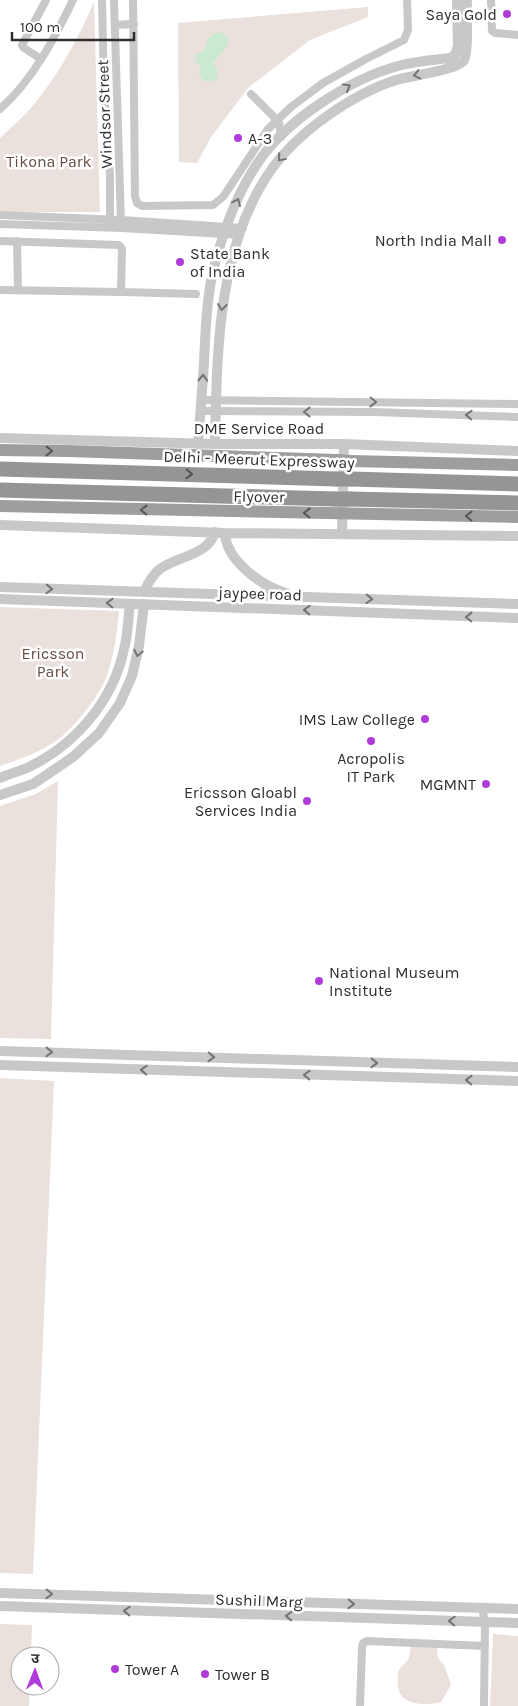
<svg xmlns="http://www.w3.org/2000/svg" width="518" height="1706" font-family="Karla,'Noto Sans Devanagari',sans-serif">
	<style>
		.green { fill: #eae0dc }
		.water { fill: #c9e9d0 }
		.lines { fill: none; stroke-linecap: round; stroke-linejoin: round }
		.minor { stroke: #c8c8c8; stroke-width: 8 }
		.tertiary { stroke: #c8c8c8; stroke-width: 10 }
		.trunk { stroke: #9e9e9e; stroke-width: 12 }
		.motorway { stroke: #959595; stroke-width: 15 }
		.trunk-bridge { stroke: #9e9e9e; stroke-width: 12 }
		.motorway-bridge { stroke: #959595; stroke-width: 15 }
		.oneway { stroke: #737373 }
		.oneway2 { stroke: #555 }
		.oneway3 { stroke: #525252 }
		.poi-dot { fill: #af3cd8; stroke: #fff; stroke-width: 2 }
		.labels { text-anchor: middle; stroke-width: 5; stroke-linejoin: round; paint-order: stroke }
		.poi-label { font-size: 16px; fill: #2e2e2e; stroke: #fff; text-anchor: end }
		.street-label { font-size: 16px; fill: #2e2e2e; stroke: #fff }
		.park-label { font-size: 16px; fill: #664c3e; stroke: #fff }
	</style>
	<rect width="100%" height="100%" fill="#fff"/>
	<path class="green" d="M94 2 100 212H0V138C10 128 21 119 31 108 58 76 77 41 94 2Z
		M368 7V17L310 40 249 87 211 137 197 163 179 162 178 23Z
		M0 607 119 611C117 633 114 657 106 678 98 698 73 729 56 741 42 751 16 761 0 766Z
		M58 781 51 1039 0 1038V806L36 794Z
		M0 1078 54 1081 33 1574 0 1573Z
		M0 1624 32 1625 31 1656H20V1686H30L29 1706H0Z
		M493 1634 518 1636V1706H490Z
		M411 1646H437L438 1658 444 1665 451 1685 441 1702C425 1706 399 1706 398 1685 398 1682 397 1677 398 1673 399 1668 404 1665 407 1661 410 1657 410 1651 411 1646Z"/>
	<path class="water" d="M219 32C241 38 219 54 213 63L217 69V78L215 81H204L199 74 201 66 196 62V54L205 51C207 40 208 35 219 32Z"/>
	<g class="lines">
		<path class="minor" d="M102 0 104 90 110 175V223
			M114 0 121 223
			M133 0 135 196 137 203 142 206 213 205 223 197 268 129 291 107 323 83 366 59 404 40 408 30 407 0
			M491 0 492 31 495 33 518 35
			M115 25 134 24
			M41 59 24 48 22 45 46 0
			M251 94 279 122 281 137
			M0 109C33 80 54 39 73 0
			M0 215 121 220 243 228
			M0 224 122 228 240 235
			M0 241 119 245 122 249 121 292 196 294
			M17 241 18 290
			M0 290 121 292
			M202 400 518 404
			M201 411 374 412 518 417
			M482 1608 485 1622 484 1706
			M360 1706 362 1648 363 1643 367 1641 485 1646"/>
		<path class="tertiary" d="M0 438 215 444H344L518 451
			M198 444C200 417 202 391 204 364 205 336 206 308 211 281 220 239 235 196 259 161 287 120 350 79 398 66 415 61 433 60 450 58L455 55 458 46 457 0
			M215 444C217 353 217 247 271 170 298 132 352 94 396 80 409 76 459 70 464 60 469 51 466 12 467 0
			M0 525 225 533 518 536
			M225 533C226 560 261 586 286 593
			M342 533 344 444
			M0 587 518 604
			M144 592C148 583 152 575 160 569 177 556 208 556 215 532
			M0 599 518 618
			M0 778C9 774 20 771 29 767 76 744 113 701 124 649 128 635 128 619 130 604
			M0 795 33 784 73 757 99 733 120 703 132 676 139 646 144 604
			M0 1051 518 1067
			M0 1065 518 1081
			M0 1593 518 1609
			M0 1606 518 1623"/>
		<path class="trunk" d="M0 450 68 451 337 460
			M351 461 518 465"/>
		<path class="motorway" d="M0 469 336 479
			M351 479 518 484
			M0 490 335 499
			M350 499 518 503"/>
		<path class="trunk-bridge" d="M337 460 351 461
			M0 506 518 517"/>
		<path class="motorway-bridge" d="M336 479H351
			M335 499H350"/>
	</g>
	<defs><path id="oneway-chevron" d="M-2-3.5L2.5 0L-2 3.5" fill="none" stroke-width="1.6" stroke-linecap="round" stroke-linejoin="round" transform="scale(1.25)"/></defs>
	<g class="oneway">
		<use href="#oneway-chevron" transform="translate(417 75) rotate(167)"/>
		<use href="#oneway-chevron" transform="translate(347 87) rotate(-29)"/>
		<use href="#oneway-chevron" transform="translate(281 158) rotate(130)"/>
		<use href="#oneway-chevron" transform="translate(237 202) rotate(-65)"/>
		<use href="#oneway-chevron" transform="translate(222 307) rotate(97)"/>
		<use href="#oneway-chevron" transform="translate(203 378) rotate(-87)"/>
		<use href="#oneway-chevron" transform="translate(373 402) rotate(1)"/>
		<use href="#oneway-chevron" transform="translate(307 412) rotate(180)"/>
		<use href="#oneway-chevron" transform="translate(469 415) rotate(-178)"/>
		<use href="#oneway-chevron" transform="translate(49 589) rotate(2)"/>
		<use href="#oneway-chevron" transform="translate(369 599) rotate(2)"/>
		<use href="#oneway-chevron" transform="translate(110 603) rotate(-178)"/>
		<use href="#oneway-chevron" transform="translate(307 610) rotate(-178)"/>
		<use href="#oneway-chevron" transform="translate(469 617) rotate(-179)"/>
		<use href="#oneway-chevron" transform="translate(138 653) rotate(103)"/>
		<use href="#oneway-chevron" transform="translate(49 1052) rotate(2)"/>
		<use href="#oneway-chevron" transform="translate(211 1057) rotate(2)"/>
		<use href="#oneway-chevron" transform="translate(374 1063) rotate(2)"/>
		<use href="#oneway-chevron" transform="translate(144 1070) rotate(-178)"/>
		<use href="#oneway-chevron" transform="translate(307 1075) rotate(-178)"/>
		<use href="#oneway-chevron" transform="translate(469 1080) rotate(-178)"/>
		<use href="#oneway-chevron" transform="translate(49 1594) rotate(2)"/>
		<use href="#oneway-chevron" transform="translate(351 1604) rotate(2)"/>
		<use href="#oneway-chevron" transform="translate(127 1611) rotate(-178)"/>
		<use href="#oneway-chevron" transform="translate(289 1616) rotate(-178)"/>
		<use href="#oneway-chevron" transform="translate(452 1621) rotate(-178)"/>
	</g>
	<g class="oneway2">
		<use href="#oneway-chevron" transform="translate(49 451) rotate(1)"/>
		<use href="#oneway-chevron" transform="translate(144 510) rotate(-179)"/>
		<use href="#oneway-chevron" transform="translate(307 513) rotate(-179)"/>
		<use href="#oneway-chevron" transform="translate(469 516) rotate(-179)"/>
	</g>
	<use class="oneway3" href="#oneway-chevron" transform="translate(189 474) rotate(2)"/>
	<g class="poi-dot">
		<circle cx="507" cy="14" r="5"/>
		<circle cx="238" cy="138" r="5"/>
		<circle cx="502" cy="240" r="5"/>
		<circle cx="180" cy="262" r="5"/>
		<circle cx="425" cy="719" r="5"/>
		<circle cx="371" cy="741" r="5"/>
		<circle cx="486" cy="784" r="5"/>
		<circle cx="307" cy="801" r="5"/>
		<circle cx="319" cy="981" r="5"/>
		<circle cx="115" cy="1669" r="5"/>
		<circle cx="205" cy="1674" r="5"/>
	</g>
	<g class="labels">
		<g class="poi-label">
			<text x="497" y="20">Saya Gold</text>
			<text x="248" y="144" text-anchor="start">A-3</text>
			<text x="492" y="246">North India Mall</text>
			<text x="190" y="259" text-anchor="start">State Bank<tspan x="190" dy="18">of India</tspan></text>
			<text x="415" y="725">IMS Law College</text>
			<text x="371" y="764" text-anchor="middle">Acropolis<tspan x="371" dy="18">IT Park</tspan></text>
			<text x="476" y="790">MGMNT</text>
			<text x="297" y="798">Ericsson Gloabl<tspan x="297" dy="18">Services India</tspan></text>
			<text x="329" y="978" text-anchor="start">National Museum<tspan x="329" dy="18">Institute</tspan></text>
			<text x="125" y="1675" text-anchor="start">Tower A</text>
			<text x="215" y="1680" text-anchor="start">Tower B</text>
		</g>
		<g class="street-label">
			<text transform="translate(104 114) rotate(-92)" y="6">Windsor Street</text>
			<text x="259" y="434">DME Service Road</text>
			<text transform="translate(259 459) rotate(2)" y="6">Delhi - Meerut Expressway</text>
			<text transform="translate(259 496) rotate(1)" y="6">Flyover</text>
			<text transform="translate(260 593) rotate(2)" y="6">jaypee road</text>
			<text transform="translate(259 1600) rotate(2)" y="6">Sushil Marg</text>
		</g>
		<g class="park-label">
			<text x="49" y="167">Tikona Park</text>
			<text x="53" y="659">Ericsson<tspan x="53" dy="18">Park</tspan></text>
		</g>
	</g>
	<g transform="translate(35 1671) rotate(1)"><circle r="24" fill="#ffffff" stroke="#ababab"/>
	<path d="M0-4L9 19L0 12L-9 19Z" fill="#af3cd8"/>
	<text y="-8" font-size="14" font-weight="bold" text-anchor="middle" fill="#2e2e2e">उ</text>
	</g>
	<path d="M12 32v8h122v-8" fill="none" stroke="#2e2e2e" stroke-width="2.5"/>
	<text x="20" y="32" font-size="15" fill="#2e2e2e" stroke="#ffffff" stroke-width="4" paint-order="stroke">100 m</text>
</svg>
